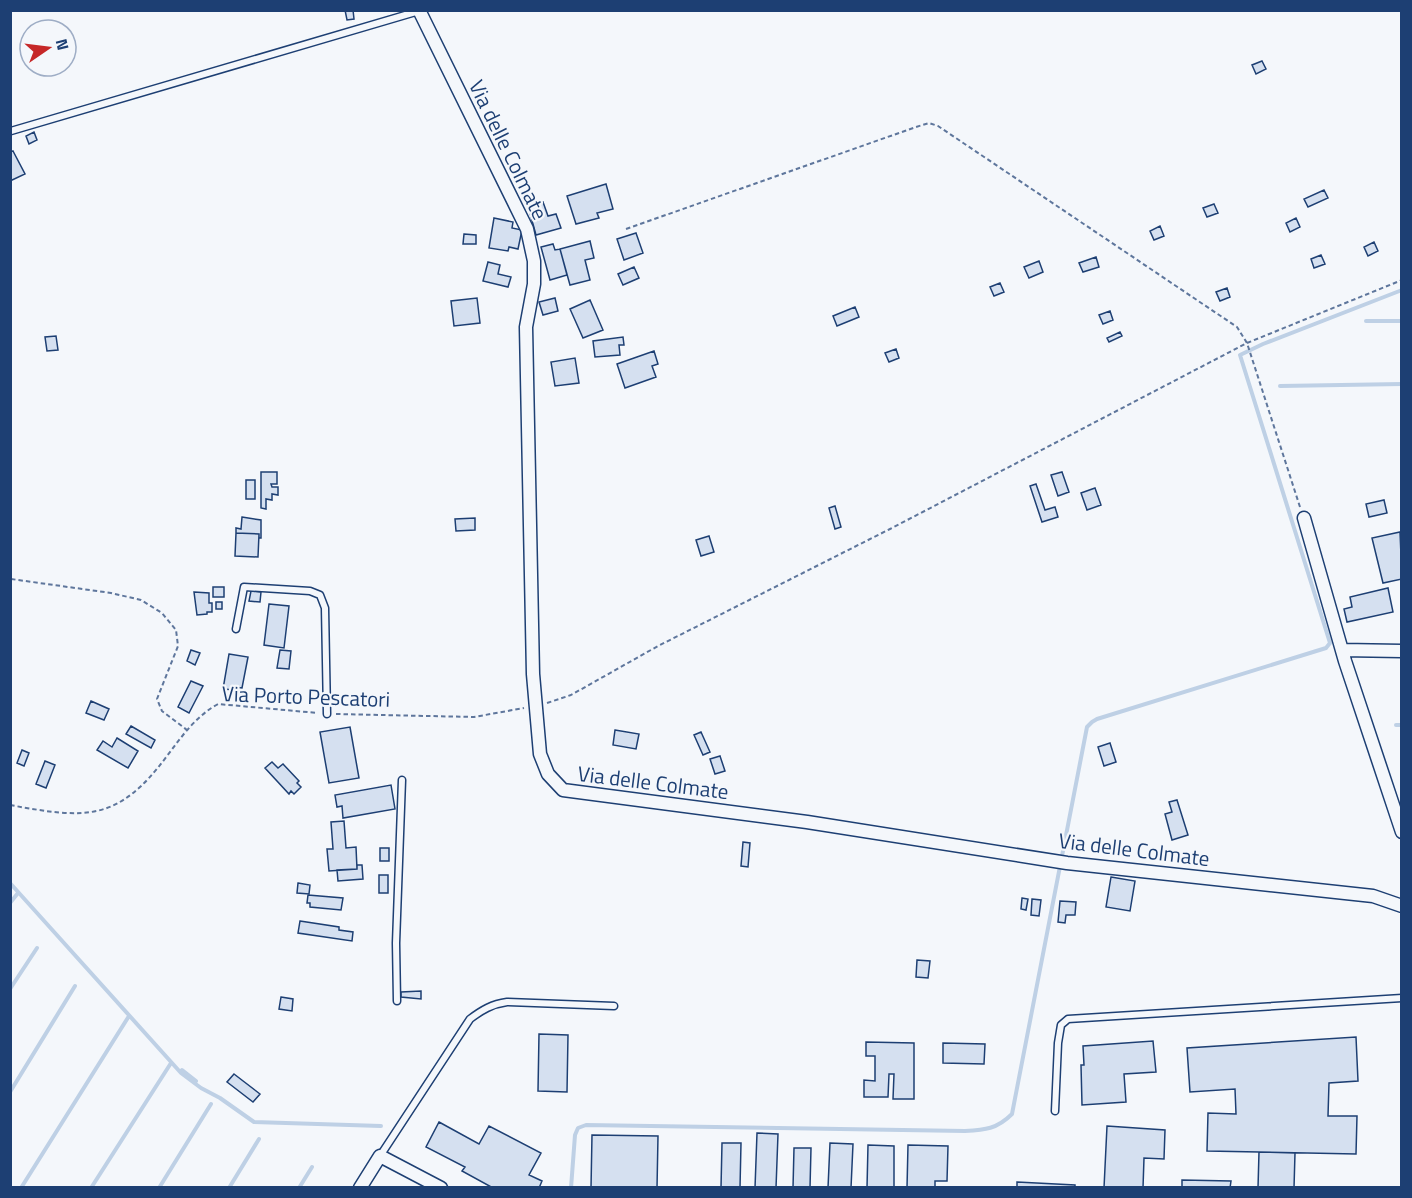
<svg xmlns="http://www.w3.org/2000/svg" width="1412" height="1198" font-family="'Titillium Web',sans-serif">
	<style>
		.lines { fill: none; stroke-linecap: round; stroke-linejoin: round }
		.stream { stroke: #bed0e5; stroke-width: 4 }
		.building { fill: #d5e0f0; stroke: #1d3f73; stroke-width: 1.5 }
		.lane-casing { stroke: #1d3f73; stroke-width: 9 }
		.street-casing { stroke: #1d3f73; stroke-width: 15 }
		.path { stroke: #5e769c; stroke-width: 2; stroke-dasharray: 4.5 3; stroke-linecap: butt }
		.lane { stroke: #f4f7fb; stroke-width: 6 }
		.street { stroke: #f4f7fb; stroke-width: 12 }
		.labels { text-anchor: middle; stroke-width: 4.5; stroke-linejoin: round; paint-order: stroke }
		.street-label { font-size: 21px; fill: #1d3f73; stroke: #f4f7fb }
	</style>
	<rect width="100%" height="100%" fill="#f4f7fb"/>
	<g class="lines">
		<path class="stream" d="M1366 321H1402
			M1280 386 1402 384
			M1396 725H1402
			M10 883 181 1073 201 1088 220 1098 254 1122 381 1126
			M10 903 18 893
			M10 989 37 948
			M182 1070 196 1081
			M10 1092 75 986
			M21 1188 129 1016
			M91 1188 171 1063
			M159 1188 211 1104
			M229 1188 259 1139
			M299 1188 312 1167
			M571 1188 575 1135 578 1128 586 1125 965 1131C985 1130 997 1129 1012 1114L1087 727 1092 722 1097 719 1326 648 1330 643 1240 355 1263 344 1402 290"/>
	</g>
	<path class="building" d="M345 10H353L354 19 347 20Z
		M1262 61 1266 69 1256 74 1252 65Z
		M34 132 37 140 29 144 26 136Z
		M13 151 25 174 10 181V152Z
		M606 184 613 209 597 213 599 218 576 224 567 196Z
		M1324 190 1328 198 1308 207 1304 199Z
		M543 202 548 216 556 214 561 228 536 235 528 206Z
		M1214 204 1218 213 1207 217 1203 208Z
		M494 218 513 222 512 228 522 230 518 249 509 247 508 251 489 248Z
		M1296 218 1300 227 1290 232 1286 223Z
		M1160 226 1164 236 1154 240 1150 231Z
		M636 233 643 253 624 260 617 239Z
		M464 234 476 235V244H463Z
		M590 241 594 258 585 260 590 280 570 285 560 249Z
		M1374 242 1378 251 1368 256 1364 247Z
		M553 244 555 250 560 249 567 275 550 280 541 247Z
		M1321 255 1325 264 1314 268 1311 259Z
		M1096 257 1099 267 1083 272 1079 263Z
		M1039 261 1043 272 1029 278 1024 267Z
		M488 262 500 265 498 274 511 277 508 287 483 281Z
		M634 267 639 278 623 285 618 274Z
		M1000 283 1004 292 994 296 990 287Z
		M1227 288 1230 297 1220 301 1216 292Z
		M477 298 480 323 454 326 451 301Z
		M555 298 558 311 543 315 539 302Z
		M590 300 603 330 583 338 570 309Z
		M855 307 859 317 837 326 833 316Z
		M1110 311 1113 320 1103 324 1099 315Z
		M1120 332 1122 336 1109 342 1107 338Z
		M56 336 58 350 47 351 45 337Z
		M623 337 624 345H619L620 355 595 357 593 341Z
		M896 349 899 358 889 362 885 353Z
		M654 351 658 364 652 366 656 377 625 388 617 364Z
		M575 358 579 383 555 386 551 362Z
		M261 472H277V484H271L272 487H278V495L272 494V500L266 499V509L261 508Z
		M1062 472 1069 492 1058 496 1051 475Z
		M246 480H255V499H246Z
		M1036 484 1045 510 1055 507 1058 517 1042 522 1030 486Z
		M1095 488 1101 505 1087 510 1081 493Z
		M1384 500 1387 513 1369 517 1366 504Z
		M835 506 841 527 835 529 829 508Z
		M242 517 261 520V538H259V534L236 533V528L241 529Z
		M475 518V530L456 531 455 519Z
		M1400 532 1402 579 1383 583 1372 538Z
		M236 533 259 534 258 557 235 556Z
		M709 536 714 552 701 556 696 540Z
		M213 587H224V597H213Z
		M1388 588 1393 612 1347 622 1344 609 1352 607 1350 597Z
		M251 591 261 592 260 602 249 601Z
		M194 592 209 593V603H212V612H207V614L197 615Z
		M216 602H222V609H216Z
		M269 604 289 606 284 648 264 645Z
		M191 650 200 653 195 665 187 661Z
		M280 650 291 651 289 669 277 668Z
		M229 654 248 657 242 688 234 687V690L223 689Z
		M191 681 203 686 189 713 178 707Z
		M91 701 109 709 104 720 86 713Z
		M131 726 155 740 151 748 126 734Z
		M350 727 359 778 329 783 320 732Z
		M615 730 639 734 636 749 613 745Z
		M701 732 710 752 703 755 694 735Z
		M117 738 138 751 128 768 97 750 103 741 112 747Z
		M1110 743 1116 762 1104 766 1098 747Z
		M22 750 29 753 24 766 17 763Z
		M720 756 725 771 715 774 710 759Z
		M45 761 55 765 46 788 36 784Z
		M272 762 278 768 283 764 299 781 297 783 301 787 294 794 291 791 289 794 265 768Z
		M391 785 395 809 343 818 342 806 337 807 335 795Z
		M1177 800 1188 835 1172 840 1165 814 1172 812 1169 802Z
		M344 821 346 848 356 847 357 869 329 871 327 849H333L331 822Z
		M743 842 750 843 748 867 741 866Z
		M380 848H389V861H380Z
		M357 865H362L363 879 338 881 337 870 357 869Z
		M379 875H388V893H379Z
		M1111 877 1135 881 1130 911 1106 907Z
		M298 883 310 885 309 894 297 893Z
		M308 895 343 898 341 910 310 907V903H307Z
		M1022 898 1028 899 1026 910 1021 909Z
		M1032 899 1041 900 1039 916 1031 915Z
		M1060 901 1076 902 1075 915H1066L1065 923 1058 922Z
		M300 921 339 927V930L353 932 352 941 298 933Z
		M917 960 930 961 928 978 916 977Z
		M421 991V999L401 997V992Z
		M281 997 293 999 292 1011 279 1009Z
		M539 1034 568 1035 567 1092 538 1091Z
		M1356 1037 1358 1081 1329 1083 1328 1116H1357L1356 1154 1207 1151 1208 1113 1236 1114 1235 1089 1190 1092 1187 1048Z
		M1153 1041 1156 1072 1124 1074 1126 1102 1082 1105 1081 1065H1084L1083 1046Z
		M866 1042 914 1043V1099H893L894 1074H889L888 1097H864V1080L875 1081V1056H866Z
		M943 1043 985 1044 984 1064 943 1063Z
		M234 1074 260 1094 253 1102 227 1082Z
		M439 1122 479 1144 489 1126 541 1153 529 1175 542 1181 539 1188H493L462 1171 465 1167 426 1147Z
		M1107 1126 1165 1130 1164 1159 1144 1158 1143 1188H1104Z
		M757 1133 778 1134 776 1188H755Z
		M592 1135 658 1136 657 1188H591Z
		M722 1143H741L740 1188H721Z
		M830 1143 853 1144 851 1188H828Z
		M868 1145 894 1146V1188H867Z
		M908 1145 948 1146 947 1181H935V1188H907Z
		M794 1148H811L810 1188H793Z
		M1259 1152 1295 1153 1294 1188H1258Z
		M1182 1180 1231 1181 1230 1188H1182Z
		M1017 1182 1075 1185V1188H1017Z"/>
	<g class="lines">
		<g class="lane-casing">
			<path id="lane" d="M11 131 419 11
				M236 629 244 587 310 591 320 595 325 608 327 714
				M397 1001 396 943 402 780
				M1055 1111 1058 1043 1061 1025 1068 1019 1402 998
				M380 1156 470 1019C482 1010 492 1004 507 1002L614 1006"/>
		</g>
		<g class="street-casing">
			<path id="street" d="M419 10 527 229 534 261V284L526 327 533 674 540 754 548 774 563 790 807 822 1067 863 1373 896 1402 906
				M1304 518 1345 661 1402 832
				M1342 650 1402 651
				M360 1188 380 1156 441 1188"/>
		</g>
		<path class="path" d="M626 229 916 127 929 123 938 126 1237 327 1247 343 1300 507
			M11 579 111 593 141 600 162 613 176 630 178 646 157 699 162 711 187 730
			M547 703 571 695 658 646 890 529 1247 343 1402 280
			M336 714 474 717 524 708
			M10 805C86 819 118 822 167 756 182 736 196 716 218 704L318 713"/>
		<use href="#lane" class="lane"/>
		<use href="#street" class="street"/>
	</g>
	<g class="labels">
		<g class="street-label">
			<text transform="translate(508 150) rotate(64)" y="7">Via delle Colmate</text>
			<text transform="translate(306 697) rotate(2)" y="7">Via Porto Pescatori</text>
			<text transform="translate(653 783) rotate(7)" y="7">Via delle Colmate</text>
			<text transform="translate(1134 850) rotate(7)" y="7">Via delle Colmate</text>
		</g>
	</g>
	<rect width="1412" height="1198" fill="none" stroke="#1d3f73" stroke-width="24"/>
	<g transform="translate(48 48) rotate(76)"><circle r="28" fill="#f4f7fb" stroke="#9eadc5" stroke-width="1.5"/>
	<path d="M0-4.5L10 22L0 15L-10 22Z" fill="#c62828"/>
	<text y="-9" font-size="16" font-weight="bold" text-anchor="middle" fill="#1d3f73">N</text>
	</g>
</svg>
